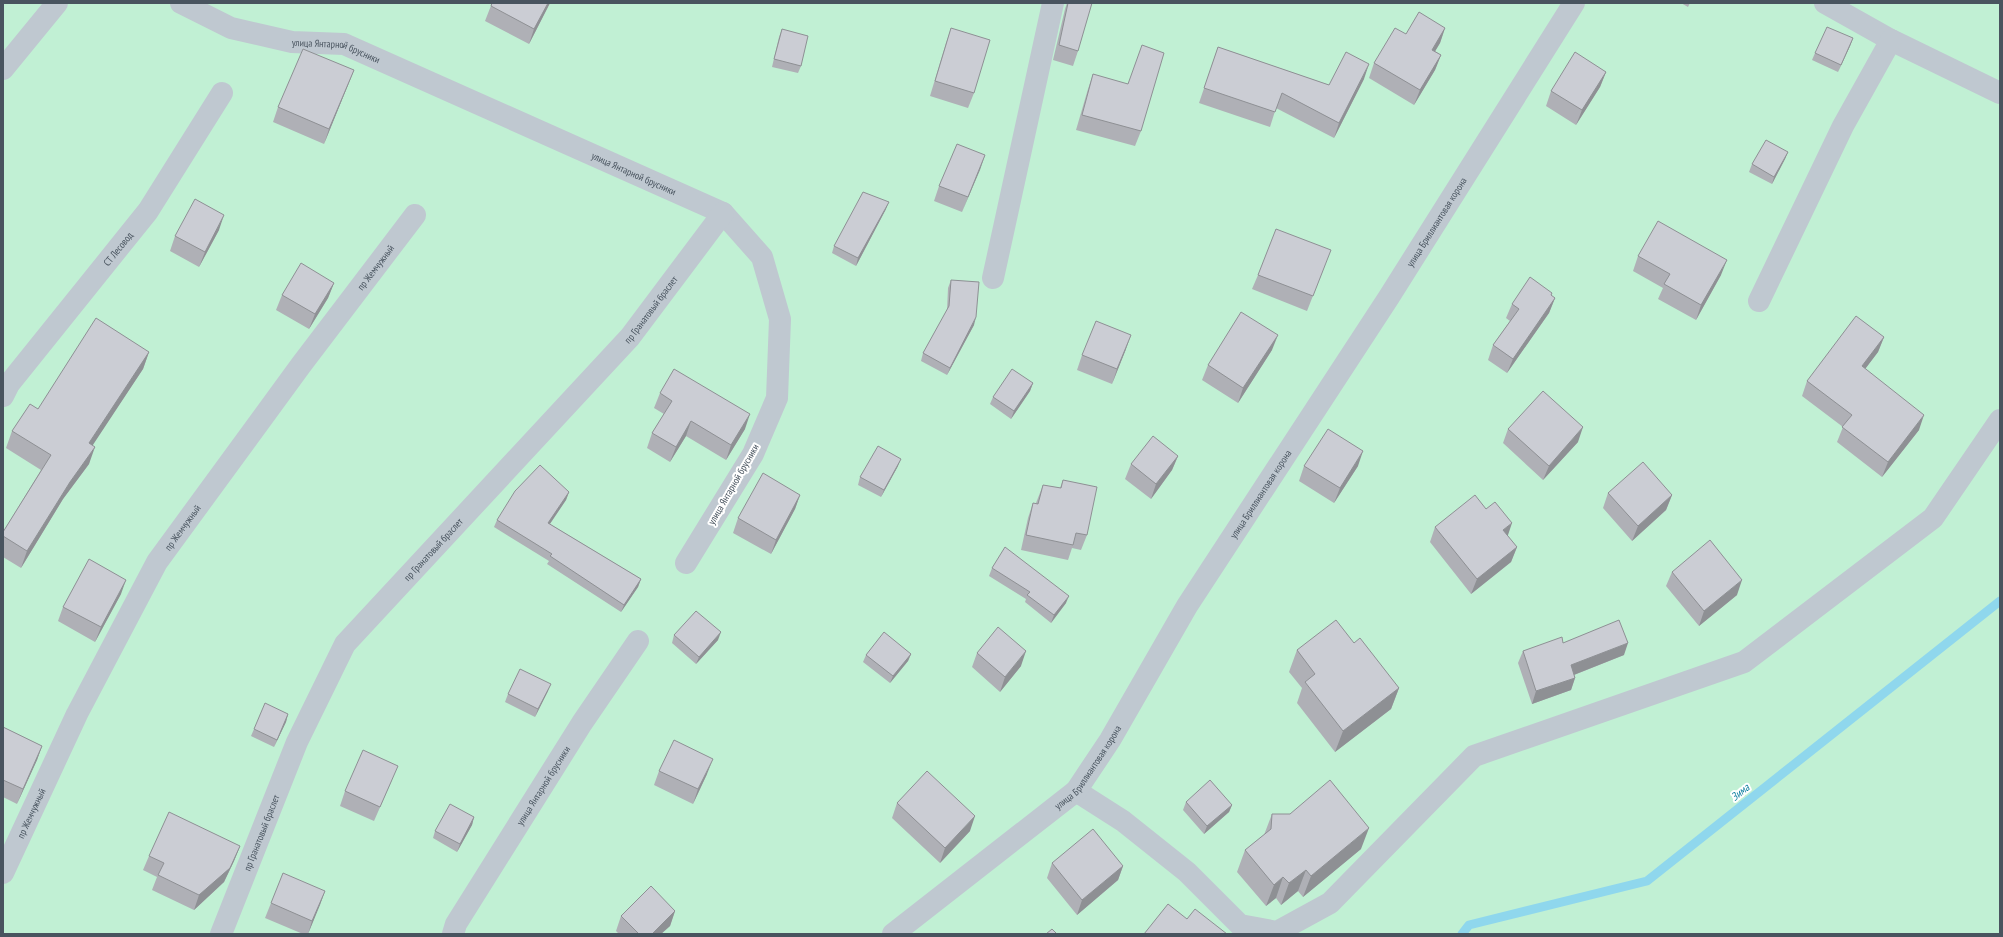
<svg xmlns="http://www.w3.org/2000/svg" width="2003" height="937" font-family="'PT Sans Narrow',sans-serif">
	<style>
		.green { fill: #c1f0d4 }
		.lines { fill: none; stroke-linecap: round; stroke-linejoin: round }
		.stream { stroke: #8fd7ed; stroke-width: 9 }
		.minor { stroke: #bfc8d0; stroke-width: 22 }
		.wall { fill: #afb0b6 }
		.shaded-wall { fill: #8e9094 }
		.building { fill: #cbcdd4; stroke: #8e9094 }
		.labels { text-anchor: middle; stroke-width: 4; stroke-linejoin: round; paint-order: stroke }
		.street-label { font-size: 10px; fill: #49545f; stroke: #fff }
		.water-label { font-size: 11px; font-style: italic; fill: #0d7e9f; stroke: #fff }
	</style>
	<rect width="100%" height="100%" fill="#f4f1f1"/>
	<path class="green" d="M3 3H2000V934H3Z"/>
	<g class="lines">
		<path class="stream" d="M1462 934 1469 925 1647 881 2000 601"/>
		<g class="minor">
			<path id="s1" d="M181 3 231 28 292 42 344 44 723 213 762 257 780 319 777 398 753 454 686 563"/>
			<path d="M1825 3 1891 40 2000 93"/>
			<path d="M3 69 57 3"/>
			<path d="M993 278 1053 3"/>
			<path d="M1759 301 1843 126 1891 40"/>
			<path id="s2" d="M3 396 9 384 148 211 222 93"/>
			<path d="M1076 791 1123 821 1187 872 1240 925 1277 932 1330 903 1474 756 1744 662 1933 518 2000 420"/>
			<path id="s3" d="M3 873 77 714 157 562 301 365 415 215"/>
			<path id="s4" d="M221 934 297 742 345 644 630 337 723 213"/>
			<path id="s5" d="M453 934 456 924 582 723 638 641"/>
			<path id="s6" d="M893 934 1076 791 1110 740 1187 606 1389 297 1574 3"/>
		</g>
	</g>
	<path class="wall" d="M492 3H550L529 44 485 21Z
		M1067 3H1068L1078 51 1073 66 1053 60 1065 9Z
		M1681 3H1690L1688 7Z
		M951 28 974 93 968 108 930 96 946 43Z
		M1445 28 1440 43 1435 51 1441 55 1435 70 1414 105 1369 78 1374 63 1406 34Z
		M782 29 801 66 798 73 772 67 779 37Z
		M1853 38 1850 46 1838 72 1812 60 1815 53Z
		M1218 47 1329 85 1364 79 1334 138 1276 108 1270 127 1199 103Z
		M354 70 348 85 324 144 273 122 278 107Z
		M1606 72 1600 87 1576 125 1546 106 1551 91Z
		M1093 74 1141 131 1135 146 1076 130 1088 89Z
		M1788 152 1785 159 1772 184 1749 172 1752 164Z
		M985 155 962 212 934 201 939 186Z
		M886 209 856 266 832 253 834 246Z
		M219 230 199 267 170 251 175 236Z
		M1638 256 1721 275 1696 320 1658 299 1663 288 1633 271Z
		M1325 265 1307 311 1252 289 1258 275Z
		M951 280 974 325 947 375 921 361 923 353 947 311 948 288Z
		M334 283 328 298 309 329 276 310 282 295Z
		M1552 293 1551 296 1555 298 1549 313 1507 373 1488 360 1493 345 1510 321 1506 318 1512 304Z
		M1884 337 1878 352 1865 369 1919 430 1882 477 1837 442 1843 427 1802 396 1807 381Z
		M1126 349 1112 384 1077 370 1082 355Z
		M1272 350 1238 403 1202 380 1208 365Z
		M149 352 143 369 92 445 89 464 63 499 21 568 3 557V532L41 470 6 448 12 431 38 409Z
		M1033 383 1030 391 1011 419 990 404 993 397Z
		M660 393 745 429 726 460 686 436 670 462 647 448 652 433 664 414 654 408Z
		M1508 429 1578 442 1543 480 1503 443Z
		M1178 456 1172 470 1151 499 1125 479 1131 464Z
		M898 466 881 497 858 485 860 477Z
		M1304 466H1358L1334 503 1299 481Z
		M1063 480 1087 535 1081 550 1072 548 1068 560 1021 550 1028 518 1033 503H1036L1043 485 1060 488Z
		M569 492 566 500 550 524 641 579 638 587 621 612 547 564 549 561 494 527 497 520Z
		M1608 493 1672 495 1666 510 1632 541 1603 508Z
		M800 495 795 509 771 554 733 533 738 518Z
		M1435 527 1507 536 1517 547 1511 562 1471 594 1430 542Z
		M992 568 1066 603 1051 623 1025 602 1026 599 989 576Z
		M1672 572 1737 595 1699 626 1666 586Z
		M121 594 95 642 58 621 63 607Z
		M674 635 718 640 696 664 672 643Z
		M1354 643 1399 688 1391 709 1335 752 1297 703 1302 688 1289 672 1297 650Z
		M1563 643 1624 655 1574 675 1575 678 1571 690 1532 704 1518 663 1523 651Z
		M977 653 1021 666 1000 692 972 667Z
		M911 654 908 661 890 683 863 662 866 655Z
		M548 691 535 717 505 702 508 694Z
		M288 714 286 722 274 747 251 736 254 729Z
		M3 727 42 746 37 760 17 804 3 797Z
		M659 771 707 774 693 804 654 785Z
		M392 780 374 821 340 806 345 791Z
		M1186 802 1232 805 1229 812 1204 834 1183 810Z
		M897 803 970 831 940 863 892 818Z
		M1272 814 1361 849 1303 897 1298 891 1281 905 1276 898 1266 906 1237 872 1245 850 1264 835Z
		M474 817 472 825 457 852 433 838 435 831Z
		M240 846 234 861 224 882 194 910 152 890 157 877 143 870 149 856Z
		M1052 863 1123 866 1118 880 1077 915 1047 878Z
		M325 891 308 934H303L265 918 271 903Z
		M675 911 670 926 661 934H619L616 931 621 916Z"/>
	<path class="shaded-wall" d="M548 3H550L529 44 534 29Z
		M1445 28 1440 43 1427 65 1432 50Z
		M1853 38 1850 46 1838 72 1841 65Z
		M1441 55 1435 70 1414 105 1420 90Z
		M1369 64 1364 79 1334 138 1339 123Z
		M354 70 348 85 324 144 329 129Z
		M1606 72 1600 87 1576 125 1582 110Z
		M1788 152 1785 159 1772 184 1774 177Z
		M985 155 980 170 962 212 968 197Z
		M889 202 886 209 856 266 858 258Z
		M224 215 219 230 199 267 205 252Z
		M1727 260 1721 275 1696 320 1701 305Z
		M334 283 328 298 309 329 315 314Z
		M1555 298 1549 313 1507 373 1513 359Z
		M976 317 974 325 947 375 950 368Z
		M1131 335 1126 349 1112 384 1117 369Z
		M1278 335 1272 350 1238 403 1243 388Z
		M1884 337 1878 352 1856 381 1862 366Z
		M149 352 143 369 83 460 89 443Z
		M1033 383 1030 391 1011 419 1014 411Z
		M750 414 745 429 726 460 731 445Z
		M1924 415 1919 430 1882 477 1888 462Z
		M691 421 686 436 670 462 676 447Z
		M1583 427 1578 442 1543 480 1549 466Z
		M95 447 89 464 63 499 21 568 27 551 70 482Z
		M1363 451 1358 466 1334 503 1340 488Z
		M1178 456 1172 470 1151 499 1156 484Z
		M901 459 898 466 881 497 884 490Z
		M569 492 566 500 545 531 548 523Z
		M800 495 795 509 771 554 776 540Z
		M1672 495 1666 510 1632 541 1638 526Z
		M1512 523 1507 538 1503 530Z
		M1517 547 1511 562 1471 594 1477 579Z
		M641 579 638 587 621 612 624 605Z
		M126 580 121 594 95 642 101 627Z
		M1742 580 1737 595 1699 626 1704 611Z
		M1069 596 1066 603 1051 623 1054 615Z
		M721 632 718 640 696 664 699 657Z
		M1628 643 1624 655 1566 678 1571 665Z
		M1026 651 1021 666 1000 692 1005 677Z
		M911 654 908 661 890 683 893 676Z
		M1575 678 1571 690 1532 704 1536 691Z
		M551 684 548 691 535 717 538 709Z
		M1399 688 1391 709 1335 752 1343 731Z
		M288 714 286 722 274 747 277 740Z
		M42 746 37 760 17 804 23 789Z
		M713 759 707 774 693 804 698 789Z
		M1232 805 1229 812 1204 834 1207 826Z
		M975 816 970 831 940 863 945 848Z
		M474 817 472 825 457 852 460 844Z
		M1369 828 1361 849 1303 897 1311 876Z
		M240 846 234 861 224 882 194 910 199 895Z
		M1123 866 1118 880 1077 915 1082 900Z
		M1306 870 1298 891 1281 905 1289 883Z
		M1283 877 1276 898 1266 906 1274 885Z
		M325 891 320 905 308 934 312 921Z
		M675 911 670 926 661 934H652Z"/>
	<path class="building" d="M492 3H548L534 29 491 6Z
		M1068 3H1092L1078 51 1059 45Z
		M1419 12 1445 28 1432 50 1441 55 1420 90 1374 63 1395 28 1406 34Z
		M1827 27 1853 38 1841 65 1815 53Z
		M951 28 990 40 974 93 935 81Z
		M782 29 808 36 801 66 774 59Z
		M1142 45 1164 53 1141 131 1082 115 1093 74 1128 84Z
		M1218 47 1329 85 1346 52 1369 64 1339 123 1282 93 1275 112 1204 88Z
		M303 49 354 70 329 129 278 107Z
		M1575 52 1606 72 1582 110 1551 91Z
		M1766 140 1788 152 1774 177 1752 164Z
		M957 144 985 155 968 197 939 186Z
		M863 192 889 202 858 258 834 246Z
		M195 199 224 215 205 252 175 236Z
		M1658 221 1727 260 1701 305 1664 284 1670 274 1638 256Z
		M1276 229 1331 250 1313 296 1258 275Z
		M301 263 334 283 315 314 282 295Z
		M1530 277 1552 293 1551 295 1555 298 1513 359 1493 345 1519 309 1512 304Z
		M951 280 979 282 976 317 950 368 923 353 949 306Z
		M1241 312 1278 335 1243 388 1208 365Z
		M1856 316 1884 337 1862 366 1924 415 1888 462 1842 427 1852 415 1807 381Z
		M96 318 149 352 89 443 95 447 70 482 27 551 3 536V532L51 455 12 431 30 404 38 409Z
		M1096 321 1131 335 1117 369 1082 355Z
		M674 369 750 414 731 445 691 421 676 447 652 433 672 401 660 393Z
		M1012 369 1033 383 1014 411 993 397Z
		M1543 391 1583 427 1549 466 1508 429Z
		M1328 429 1363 451 1340 488 1304 466Z
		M1153 436 1178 456 1156 484 1131 464Z
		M878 446 901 459 884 490 860 477Z
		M1643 462 1672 495 1638 526 1608 493Z
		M540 465 569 492 548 523 641 579 624 605 550 556 552 554 497 520 515 491Z
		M763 473 800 495 776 540 738 518Z
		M1063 480 1097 487 1087 535 1076 533 1073 545 1026 535 1033 503 1038 504 1043 485 1061 488Z
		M1475 495 1486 509 1495 502 1512 523 1503 530 1517 547 1477 579 1435 527Z
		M1710 540 1742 580 1704 611 1672 572Z
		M1005 547 1069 596 1054 615 1027 595 1030 592 992 568Z
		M89 559 126 580 101 627 63 607Z
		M696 611 721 632 699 657 674 635Z
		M1336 620 1354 643 1360 638 1399 688 1343 731 1305 682 1315 674 1297 650Z
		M1619 620 1628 643 1571 665 1575 678 1536 691 1523 651 1562 637 1563 643Z
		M998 627 1026 651 1005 677 977 653Z
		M884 632 911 654 893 676 866 655Z
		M520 669 551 684 538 709 508 694Z
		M265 703 288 714 277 740 254 729Z
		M3 727 42 746 23 789 3 780Z
		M674 740 713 759 698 789 659 771Z
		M363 750 398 766 380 807 345 791Z
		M927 771 975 816 945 848 897 803Z
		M1210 780 1232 805 1207 826 1186 802Z
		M1330 780 1369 828 1311 876 1306 870 1289 883 1283 877 1274 885 1245 850 1271 829 1272 814H1290Z
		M450 804 474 817 460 844 435 831Z
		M169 812 240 846 230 868 199 895 158 875 164 863 149 856Z
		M1093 829 1123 866 1082 900 1052 863Z
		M283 873 325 891 312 921 271 903Z
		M651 886 675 911 652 934H639L621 916Z
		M1168 904 1187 919 1195 909 1227 934H1144Z
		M1052 929 1057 934H1046Z"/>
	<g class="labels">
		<g class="street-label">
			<text dy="4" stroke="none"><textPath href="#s1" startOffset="164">улица Янтарной брусники</textPath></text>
			<text dy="4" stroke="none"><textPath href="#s1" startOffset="488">улица Янтарной брусники</textPath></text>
			<text dy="4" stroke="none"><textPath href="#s6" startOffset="906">улица Бриллиантовая корона</textPath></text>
			<text dy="4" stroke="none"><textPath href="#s2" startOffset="187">СТ Лесовод</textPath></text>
			<text dy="4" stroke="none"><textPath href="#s3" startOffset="714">пр Жемчужный</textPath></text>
			<text dy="4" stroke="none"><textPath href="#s4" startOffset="769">пр Гранатовый браслет</textPath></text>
			<text transform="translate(733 484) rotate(-60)" y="4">улица Янтарной брусники</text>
			<text dy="4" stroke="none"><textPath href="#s6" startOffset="582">улица Бриллиантовая корона</textPath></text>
			<text dy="4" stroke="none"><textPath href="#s3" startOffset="390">пр Жемчужный</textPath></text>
			<text dy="4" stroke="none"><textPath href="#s4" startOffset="445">пр Гранатовый браслет</textPath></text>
			<text dy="4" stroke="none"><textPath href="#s6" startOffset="258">улица Бриллиантовая корона</textPath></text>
			<text dy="4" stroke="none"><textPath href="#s5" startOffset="174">улица Янтарной брусники</textPath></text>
			<text dy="4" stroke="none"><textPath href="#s3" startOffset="66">пр Жемчужный</textPath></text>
			<text dy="4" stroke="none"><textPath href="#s4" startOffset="109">пр Гранатовый браслет</textPath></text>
		</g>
		<g class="water-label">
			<text transform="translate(1740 792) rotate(-38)" y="4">Зима</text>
		</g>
	</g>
	<rect width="2003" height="937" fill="none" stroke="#49545f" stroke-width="8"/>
</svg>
